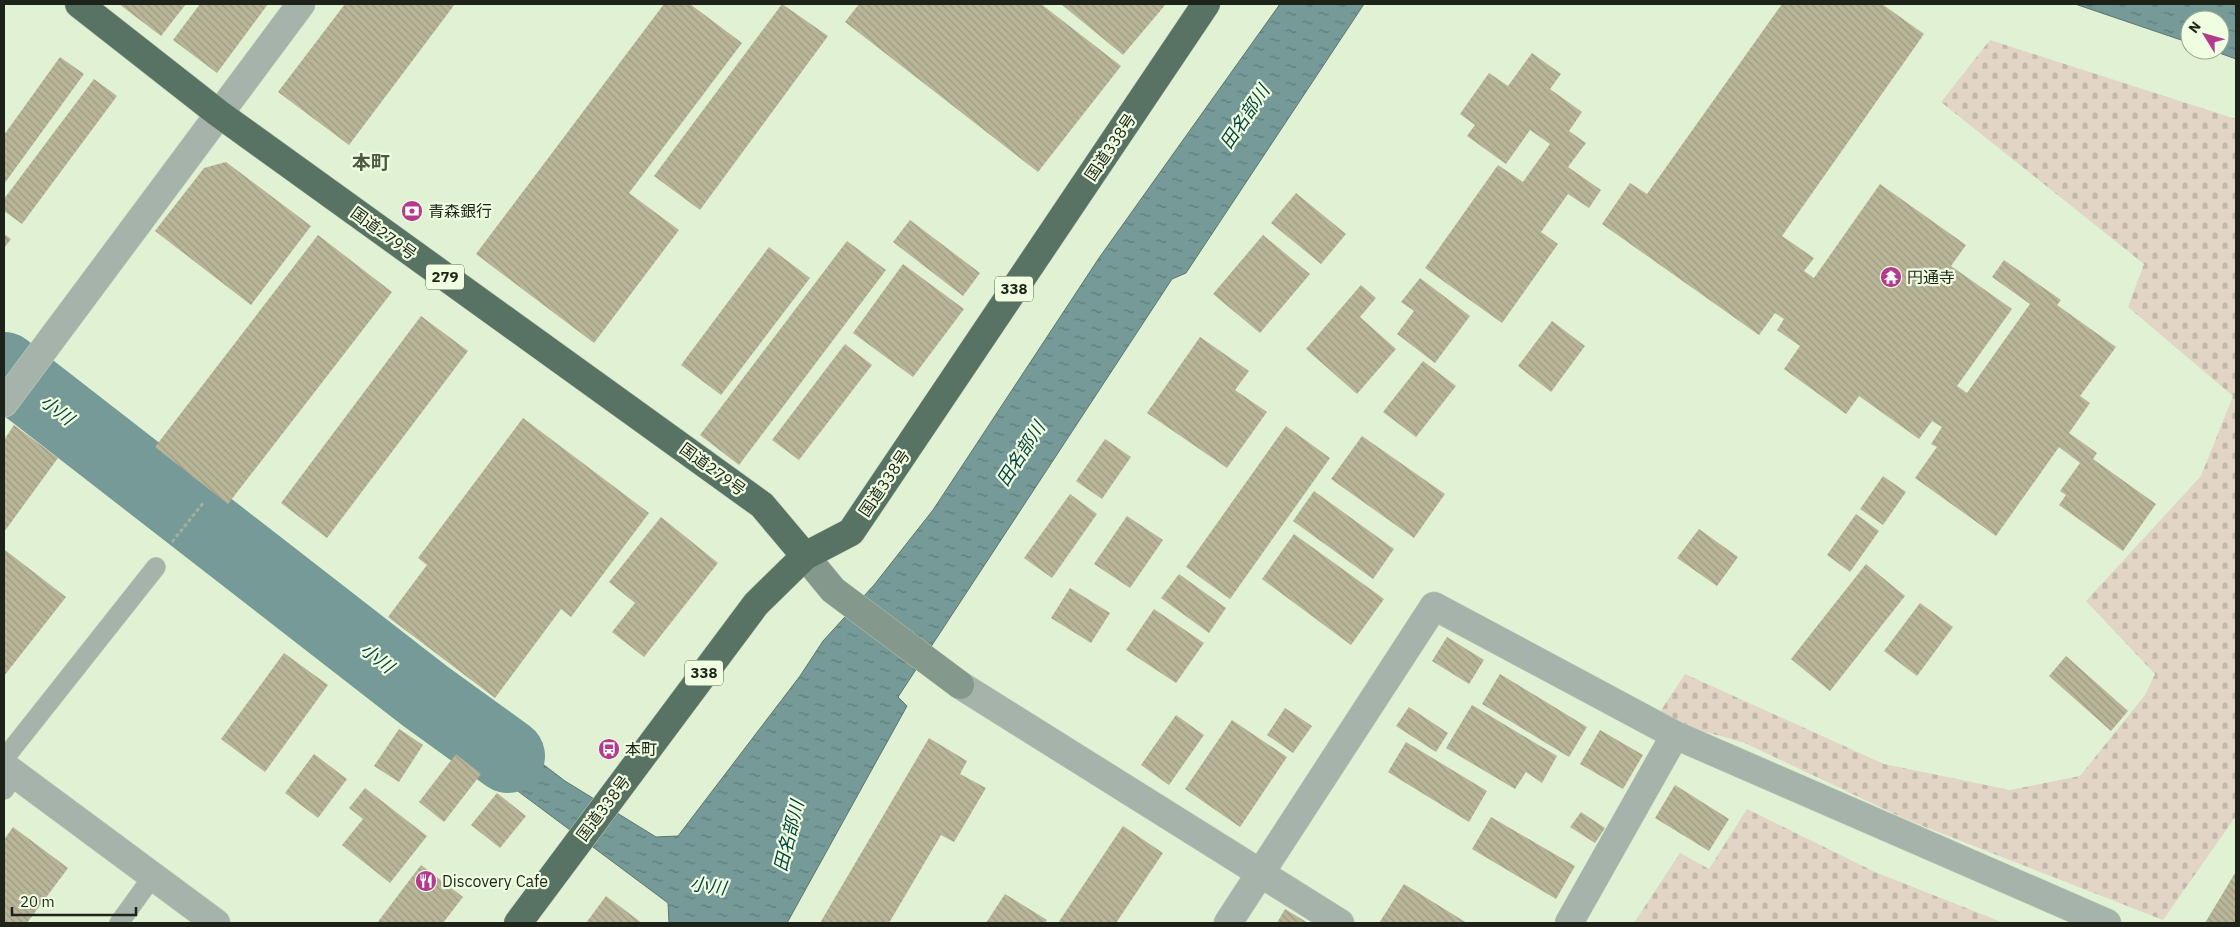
<svg xmlns="http://www.w3.org/2000/svg" width="2240" height="927" font-family="'IBM Plex Sans','Noto Sans JP',sans-serif">
	<style>
		.cemetery { fill: url(#cemetery-stones) }
		.water { fill: url(#water-ripples); stroke: #5b7671 }
		.lines { fill: none; stroke-linecap: round; stroke-linejoin: round }
		.river { stroke: #759a97; stroke-width: 74 }
		.building { fill: url(#building-back-hatch) }
		.lane-casing { stroke: #beccb2; stroke-width: 20 }
		.street-casing { stroke: #beccb2; stroke-width: 29 }
		.secondary-casing { stroke: #beccb2; stroke-width: 29 }
		.highway-casing { stroke: #beccb2; stroke-width: 29 }
		.path { stroke: #a3b099; stroke-width: 3; stroke-dasharray: 4 2.5; stroke-linecap: butt }
		.lane { stroke: #a6b3ab; stroke-width: 19 }
		.street { stroke: #a6b3ab; stroke-width: 28 }
		.secondary { stroke: #84988c; stroke-width: 28 }
		.highway { stroke: #587363; stroke-width: 28 }
		.labels { text-anchor: middle; stroke-width: 4.5; stroke-linejoin: round; paint-order: stroke }
		.shield { fill: #effee1; stroke: #5d6555; stroke-width: 1 }
		.shield-label { font-size: 15px; font-weight: bold; fill: #1e2319 }
		.street-label { font-size: 16px; fill: #1e2319; stroke: #effee1 }
		.poi-label { font-size: 16px; fill: #1e2319; stroke: #effee1; text-anchor: start }
		.water-label { font-size: 18px; font-style: italic; fill: #04413d; stroke: #effee1 }
		.quarter-label { font-size: 19px; font-weight: bold; fill: #4d5a42; stroke: #effee1 }
	</style>
	<defs>
		<pattern id="cemetery-stones" width="16" height="16" patternUnits="userSpaceOnUse" patternTransform="scale(1.25)"><rect width="16" height="16" fill="#e2d5c6"/><path d="M2 7V4a2 2 0 0 1 4 0v3zM10 15v-3a2 2 0 0 1 4 0v3z" fill="#c1b7aa"/></pattern>
		<pattern id="water-ripples" width="26" height="14" patternUnits="userSpaceOnUse" patternTransform="scale(1.25)"><rect width="26" height="14" fill="#759a97"/><path d="M2 4q2-2 4 0t4 0M15 11q2-2 4 0t4 0" fill="none" stroke="#5f7d7a"/></pattern>
		<pattern id="building-back-hatch" width="6" height="6" patternUnits="userSpaceOnUse" patternTransform="scale(1.25)"><rect width="6" height="6" fill="#b9b598"/><path d="M-1 5l2 2M0 0l6 6M5-1l2 2" fill="none" stroke="#9f9b82"/></pattern>
	</defs>
	<rect width="100%" height="100%" fill="#e1f1d4"/>
	<path class="cemetery" d="M1990 40 2236 119V816L2163 920 1905 819 1745 743 1656 718 1685 674 1884 764 2010 790 2080 776 2145 695 2155 674 2086 601 2201 476 2233 396 2128 307 2144 264 1941 102Z
		M1747 809 1875 872 2004 923H1634L1680 853 1709 869Z"/>
	<path class="water" d="M1280 4H1364L1186 273 1172 279 898 697 907 706 787 923H669L668 903 413 713 425 696 439 685 565 781 656 837 678 836 800 676 823 641 874 585 933 510 1099 258Z
		M2075 4H2236V59L2211 50H2220V20H2190V43Z"/>
	<g class="lines">
		<path class="river" d="M4 369 425 696 508 756"/>
	</g>
	<path class="building" d="M119 4H186L161 36Z
		M200 4H268L217 73 173 40Z
		M345 4H455L349 145 278 92Z
		M664 4H690L742 43 629 193 679 230 594 343 476 254Z
		M782 4 828 36 700 210 654 176Z
		M859 4H1041L1121 66 1038 172 845 22Z
		M1061 4H1166L1123 55Z
		M1782 4H1882L1924 34 1782 236 1814 258 1804 271 1814 278 1880 184 1966 245 1951 266 2012 309 1957 386 1967 393 2030 304 1992 277 2004 260 2061 300 2057 305 2116 347 2080 396 2090 403 2069 433 2097 453 2093 459 2156 504 2123 551 2059 505 2066 495 2060 491 2080 463 2059 447 1996 536 1915 478 1937 447 1931 444 1942 427 1932 421 1919 439 1859 396 1846 414 1784 369 1800 346 1777 330 1784 319 1775 313 1759 335 1602 224 1630 183 1647 194Z
		M1532 53 1561 74 1550 89 1582 112 1569 131 1586 143 1568 167 1601 190 1589 208 1568 194 1541 232 1558 244 1502 323 1425 268 1498 165 1523 182 1550 144 1530 130 1506 164 1467 136 1475 125 1460 114 1489 73 1508 86Z
		M60 57 84 74 4 184V135Z
		M94 79 117 96 22 224 4 211V199Z
		M226 162 311 226 251 305 155 231 204 168Z
		M1296 193 1346 234 1321 264 1271 223Z
		M910 220 980 273 963 296 893 242Z
		M4 234 11 239 4 248Z
		M318 235 392 292 228 504 155 447Z
		M1263 235 1310 274 1260 333 1213 294Z
		M847 241 886 270 739 465 700 435Z
		M769 247 810 278 721 395 681 365Z
		M903 264 964 309 913 377 853 333Z
		M1420 278 1470 316 1435 363 1397 334 1414 311 1401 302Z
		M1361 285 1376 298 1360 317 1396 349 1357 394 1306 349Z
		M421 316 468 351 327 538 281 503Z
		M1552 321 1585 346 1551 392 1518 366Z
		M1200 337 1249 371 1235 390 1267 412 1227 468 1147 413Z
		M845 344 872 365 799 460 772 440Z
		M1423 361 1456 386 1416 437 1383 412Z
		M523 418 649 513 571 617 561 609 495 698 388 617 427 565 418 558Z
		M14 425 58 458 4 532V440Z
		M1286 426 1330 458 1230 599 1186 567Z
		M1362 436 1445 494 1414 538 1331 479Z
		M1105 439 1131 457 1102 499 1076 481Z
		M1883 476 1906 492 1883 525 1860 509Z
		M1314 491 1394 549 1373 579 1293 521Z
		M1070 494 1097 514 1052 578 1024 558Z
		M1856 514 1879 531 1850 572 1827 555Z
		M1127 516 1163 540 1130 588 1094 564Z
		M661 517 718 563 644 657 612 632 635 603 609 582Z
		M1699 529 1738 557 1717 586 1677 558Z
		M1294 534 1384 599 1351 645 1262 579Z
		M5 550 66 597 4 676V551Z
		M1866 564 1905 596 1830 691 1791 659Z
		M1179 574 1226 608 1209 633 1161 598Z
		M1070 588 1110 613 1091 643 1051 618Z
		M1920 603 1953 627 1917 676 1884 651Z
		M1154 609 1204 643 1176 683 1126 650Z
		M1447 637 1484 660 1469 684 1432 661Z
		M284 653 328 685 265 772 221 739Z
		M2066 656 2128 711 2111 731 2049 676Z
		M1500 674 1587 727 1569 757 1482 704Z
		M1472 705 1557 756 1542 783 1526 772 1515 789 1446 748Z
		M1409 707 1448 733 1436 752 1396 726Z
		M1285 708 1312 726 1293 753 1267 735Z
		M1176 715 1204 735 1169 785 1141 765Z
		M1232 720 1287 757 1240 827 1185 789Z
		M399 729 423 745 399 782 374 766Z
		M1600 730 1643 755 1623 789 1580 764Z
		M929 738 967 761 960 774 986 788 954 842 941 835 889 923H820Z
		M1406 742 1487 791 1469 822 1388 772Z
		M314 754 347 779 318 818 285 793Z
		M456 754 481 774 444 822 419 802Z
		M1675 785 1729 819 1709 851 1655 818Z
		M365 788 427 836 390 883 342 845 363 819 349 808Z
		M497 793 526 816 500 848 471 825Z
		M1581 812 1605 828 1595 843 1570 827Z
		M1491 817 1575 866 1556 899 1472 849Z
		M1123 826 1163 853 1116 923H1058Z
		M13 827 68 868 27 923H4V840Z
		M421 865 463 897 443 923H377Z
		M2235 873 2236 923H2205Z
		M1404 884 1467 923H1379Z
		M1005 894 1047 920 1045 923H986Z
		M606 896 642 923H586Z
		M1285 909 1308 923H1277Z"/>
	<g class="lines">
		<g class="lane-casing">
			<path id="lane" d="M4 759 156 567
				M4 790 15 774
				M119 923 153 876"/>
		</g>
		<g class="street-casing">
			<path id="street" d="M4 403 301 4
				M960 685 1340 923
				M4 766 216 923
				M1228 923 1434 606 1675 735 2107 923
				M1569 923 1675 735"/>
		</g>
		<g class="secondary-casing">
			<path id="secondary" d="M805 556 833 590 960 685"/>
		</g>
		<g class="highway-casing">
			<path id="highway" d="M79 4 218 113 762 505 805 556
				M518 923 756 604 805 556 851 532 1206 4"/>
		</g>
		<path class="path" d="M172 542 204 502"/>
		<use href="#lane" class="lane"/>
		<use href="#street" class="street"/>
		<use href="#secondary" class="secondary"/>
		<use href="#highway" class="highway"/>
	</g>
	<defs>
		<g id="bank-disc" transform="scale(1.125)"><circle r="9.5" fill="#b43a8d" stroke="#effee1"/><path d="M-6-4H6V4H-6ZM0-2.3a2.3 2.3 0 1 0 0 4.6a2.3 2.3 0 1 0 0-4.6Z" fill="#fff"/></g>
		<g id="temple-disc" transform="scale(1.125)"><circle r="9.5" fill="#b43a8d" stroke="#effee1"/><path d="M0-6L5-2H3V0L6.5 2.5H4V6H1.5V3h-3V6H-4V2.5H-6.5L-3 0V-2H-5Z" fill="#fff"/></g>
		<g id="bus-disc" transform="scale(1.125)"><circle r="9.5" fill="#b43a8d" stroke="#effee1"/><path d="M-5-6H5V4H4V6H2V4H-2V6H-4V4H-5ZM-3.5-4V0h7V-4ZM-3.5 1.2v1.5H-2V1.2ZM2 1.2v1.5H3.5V1.2Z" fill="#fff"/></g>
		<g id="restaurant-disc" transform="scale(1.125)"><circle r="9.5" fill="#b43a8d" stroke="#effee1"/><path d="M-5-6h1v4h1v-4h1v4h1v-4h1v5L-1.5 .5V6h-2V.5L-5-1ZM5-6V6H3V1.5H1.5Q1.5-4 5-6Z" fill="#fff"/></g>
	</defs>
	<g fill-rule="evenodd">
		<use href="#bank-disc" x="412" y="211"/>
		<use href="#temple-disc" x="1891" y="277"/>
		<use href="#bus-disc" x="609" y="749"/>
		<use href="#restaurant-disc" x="426" y="881"/>
	</g>
	<g class="labels">
		<g class="shield">
			<rect x="426" y="264.5" width="38" height="25" rx="4"/>
			<rect x="995" y="276.5" width="38" height="25" rx="4"/>
			<rect x="685" y="660.5" width="38" height="25" rx="4"/>
		</g>
		<g class="shield-label">
			<text x="445" y="282">279</text>
			<text x="1014" y="294">338</text>
			<text x="704" y="678">338</text>
		</g>
		<g class="street-label">
			<text transform="translate(1110 147) rotate(-56)" y="6">国道338号</text>
			<text transform="translate(384 233) rotate(36)" y="6">国道279号</text>
			<text transform="translate(713 469) rotate(36)" y="6">国道279号</text>
			<text transform="translate(884 483) rotate(-56)" y="6">国道338号</text>
			<text transform="translate(603 808) rotate(-53)" y="6">国道338号</text>
		</g>
		<g class="poi-label">
			<text x="428" y="217">青森銀行</text>
			<text x="1907" y="283">円通寺</text>
			<text x="625" y="755">本町</text>
			<text x="442" y="887">Discovery Cafe</text>
		</g>
		<g class="water-label">
			<text transform="translate(1245 117) rotate(-56)" y="6">田名部川</text>
			<text transform="translate(57 410) rotate(38)" y="6">小川</text>
			<text transform="translate(1021 454) rotate(-57)" y="6">田名部川</text>
			<text transform="translate(377 658) rotate(38)" y="6">小川</text>
			<text transform="translate(789 836) rotate(-76)" y="6">田名部川</text>
			<text transform="translate(708 886) rotate(8)" y="6">小川</text>
		</g>
		<g class="quarter-label">
			<text x="371" y="169">本町</text>
		</g>
	</g>
	<rect width="2240" height="927" fill="none" stroke="#1e2319" stroke-width="10"/>
	<g transform="translate(2205 35) rotate(307)"><circle r="24" fill="#effee1" stroke="#9ba691"/>
	<path d="M0-4L9 19L0 12L-9 19Z" fill="#b43a8d"/>
	<text y="-8" font-size="14" font-weight="bold" text-anchor="middle" fill="#1e2319">N</text>
	</g>
	<path d="M12 907v8h124v-8" fill="none" stroke="#1e2319" stroke-width="2.5"/>
	<text x="20" y="907" font-size="15" fill="#1e2319" stroke="#effee1" stroke-width="4" paint-order="stroke">20 m</text>
</svg>
